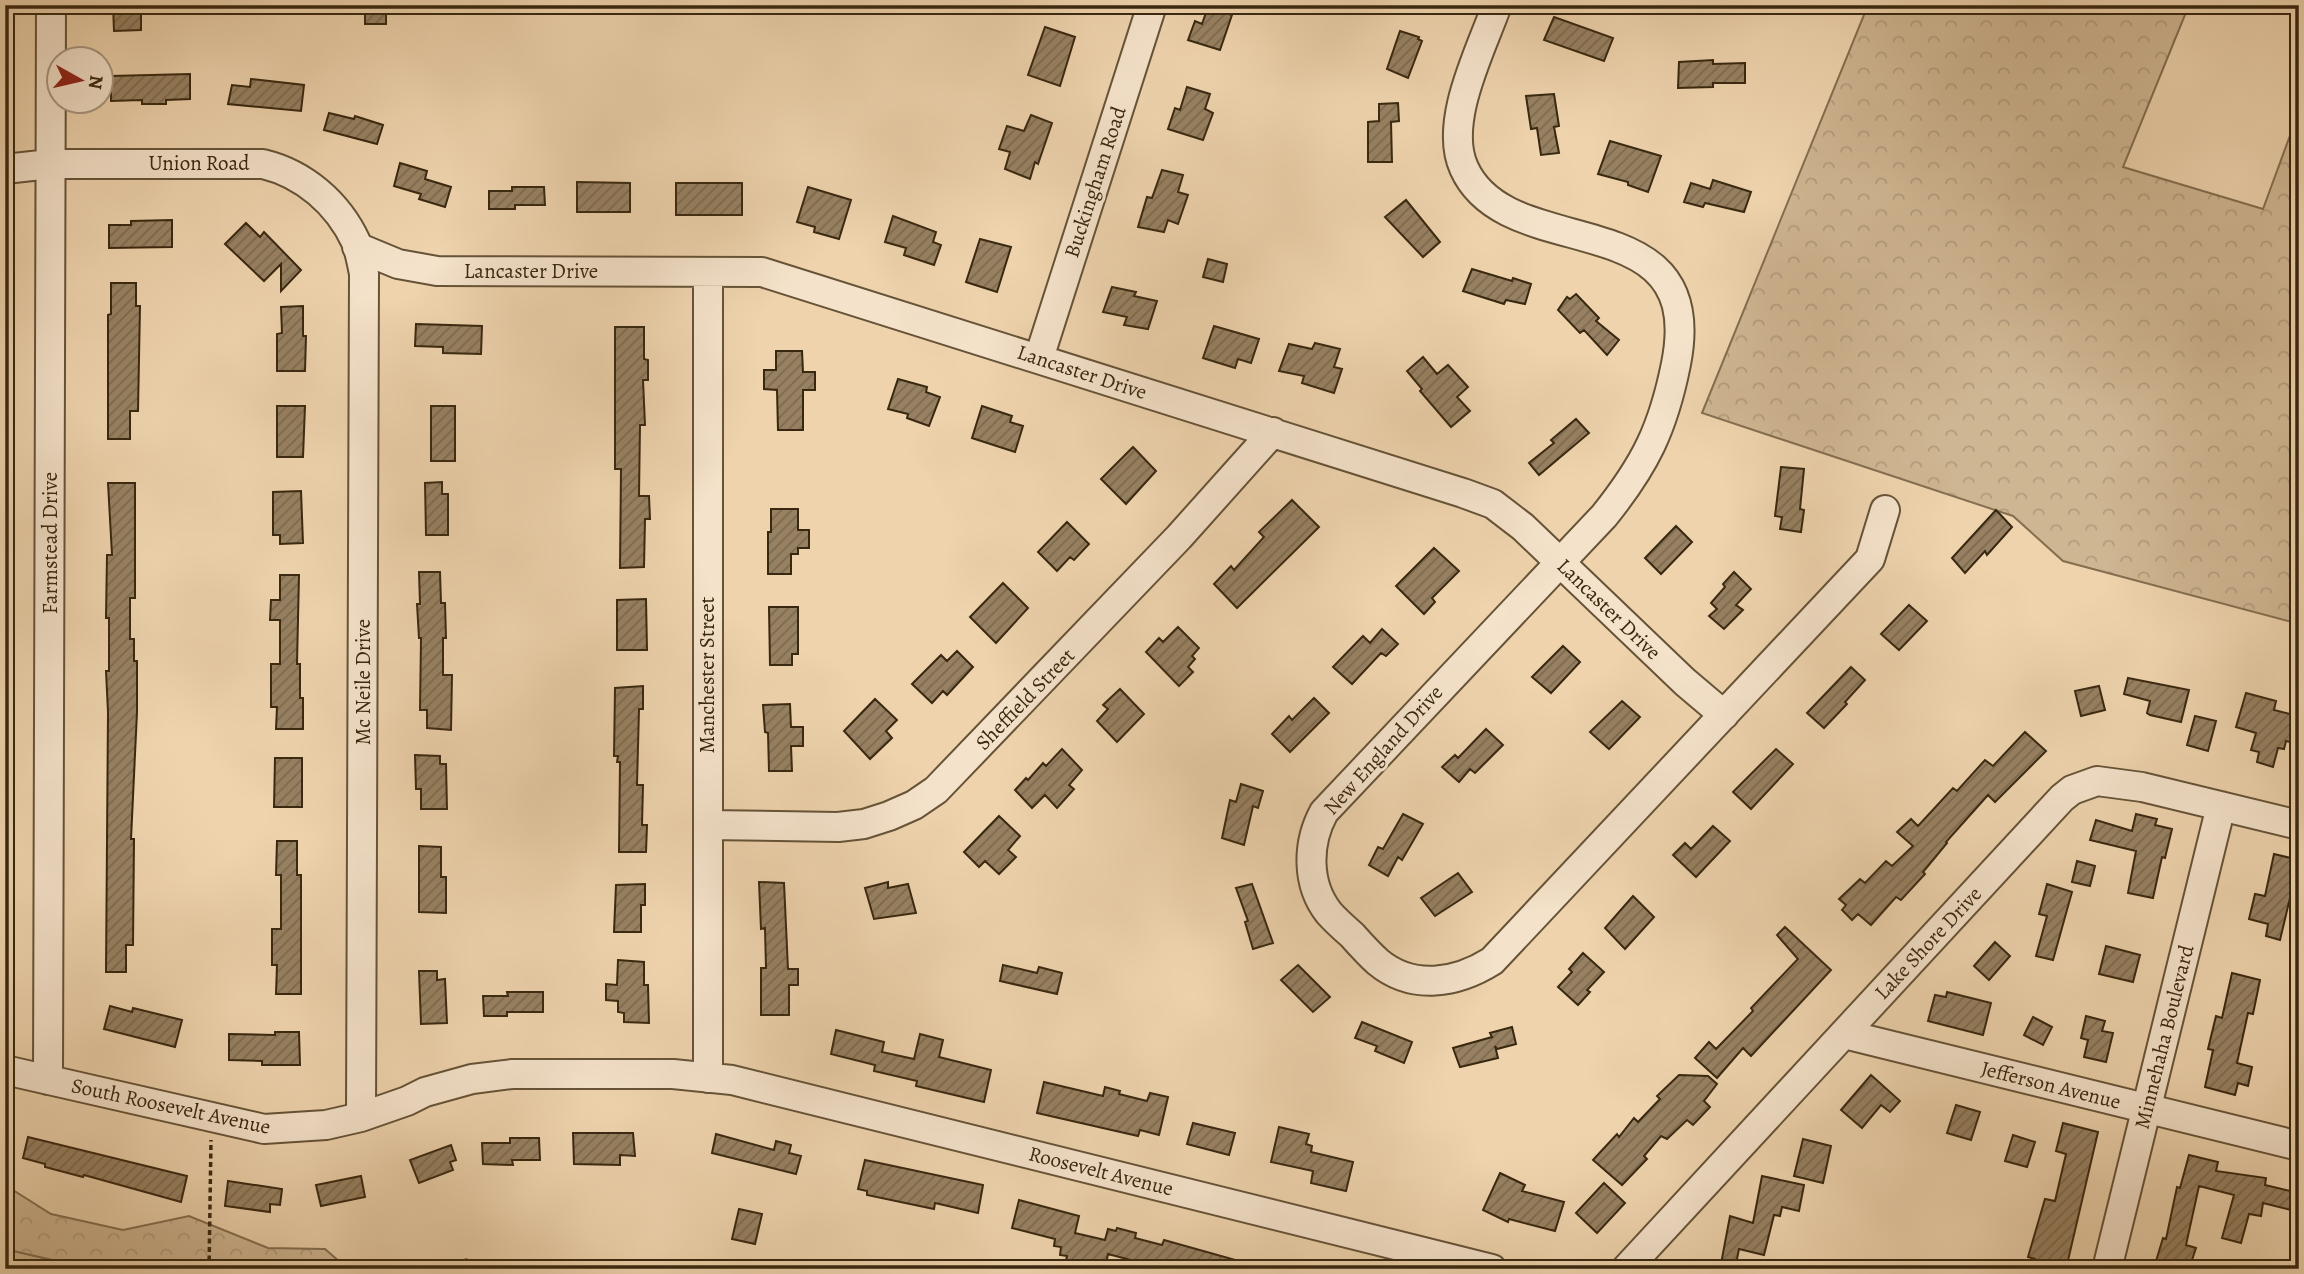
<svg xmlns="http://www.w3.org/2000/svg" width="2304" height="1274" font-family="Alegreya,serif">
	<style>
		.green { fill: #cfb692; stroke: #846f51; stroke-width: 2 }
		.forest { fill: url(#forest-crowns); stroke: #846f51; stroke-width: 2 }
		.building { fill: url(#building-hatch); stroke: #392810; stroke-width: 2 }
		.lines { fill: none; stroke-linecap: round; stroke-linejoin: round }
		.minor-casing { stroke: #665337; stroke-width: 32 }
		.path { stroke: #392810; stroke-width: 3.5; stroke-dasharray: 5 3.5; stroke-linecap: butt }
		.minor { stroke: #f4e2ca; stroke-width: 28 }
		.labels { text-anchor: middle; stroke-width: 6; stroke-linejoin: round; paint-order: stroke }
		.street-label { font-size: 21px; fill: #392810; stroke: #f4e2ca }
	</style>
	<defs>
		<pattern id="forest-crowns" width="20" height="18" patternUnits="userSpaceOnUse" patternTransform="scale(1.75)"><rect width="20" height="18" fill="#cfb692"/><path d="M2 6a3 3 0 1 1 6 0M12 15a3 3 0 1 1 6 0" fill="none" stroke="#b29c7d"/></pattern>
		<pattern id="building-hatch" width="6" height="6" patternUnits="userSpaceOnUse" patternTransform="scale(1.75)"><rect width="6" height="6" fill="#978162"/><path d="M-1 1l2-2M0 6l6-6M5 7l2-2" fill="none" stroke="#7c6a4f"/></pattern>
	</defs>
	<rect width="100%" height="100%" fill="#eed3ad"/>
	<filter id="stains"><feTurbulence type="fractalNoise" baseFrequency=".00286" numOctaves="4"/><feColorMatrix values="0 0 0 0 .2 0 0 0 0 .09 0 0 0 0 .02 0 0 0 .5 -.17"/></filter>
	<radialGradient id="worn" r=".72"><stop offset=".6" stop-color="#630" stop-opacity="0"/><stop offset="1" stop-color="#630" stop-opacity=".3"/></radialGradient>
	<path class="green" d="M5 1249 91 1269H5Z"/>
	<path class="forest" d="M1868 5H2189L2123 167 2263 209 2299 111V624L2063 561 2013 516 1702 413Z
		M5 1185 51 1214 123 1230 189 1216 268 1248 325 1249 348 1269H91L5 1249Z
		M466 1259 488 1269H444Z"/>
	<path class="building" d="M113 5H141V30L114 31Z
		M365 5H386V24H365Z
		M1208 7 1232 15 1220 50 1188 40 1195 21 1202 24Z
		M1554 17 1613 38 1604 61 1544 40Z
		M1045 27 1075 37 1060 86 1028 75Z
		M1400 31 1419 37 1418 39 1422 41 1408 78 1387 69Z
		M1713 60V64L1745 63V83H1713V87L1678 88 1679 62Z
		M190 74V99L166 100V104H142V100L111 101V76Z
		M251 79 304 85 301 111 228 104 232 85 250 87Z
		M1187 87 1210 94 1205 109 1213 113 1203 140 1168 129 1175 108 1180 110Z
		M1554 94 1559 126 1554 127 1559 153 1541 155 1537 128 1531 129 1526 96Z
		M1398 103 1399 121 1391 122 1392 162H1368V122L1379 121V104Z
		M329 113 354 119 355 116 383 125 377 144 324 130Z
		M1031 115 1052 123 1038 164 1035 162 1030 179 1005 169 1010 152 999 149 1007 126 1024 131Z
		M1610 141 1661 156 1648 192 1628 185V182L1598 174Z
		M400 163 427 171 425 179 451 187 445 207 419 199 421 194 394 186Z
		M1162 170 1183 175 1178 192 1188 195 1178 224 1168 220 1164 232 1138 227 1147 197 1152 198Z
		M1713 180 1751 192 1744 212 1705 203 1703 207 1684 202 1691 183 1710 189Z
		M577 182 630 183V212H577Z
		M676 183H742V215H676Z
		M512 187H544L545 205H515V209H489V191H512Z
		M808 187 851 200 839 239 814 232 815 227 797 222Z
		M1406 200 1440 242 1423 257 1385 217Z
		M893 216 936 232 933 242 941 245 934 265 904 255 906 248 885 242Z
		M172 220V247L109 248V225H131V221Z
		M246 223 260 237 264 232 301 270 281 291V264L264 281 225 244Z
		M980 239 1011 247 997 292 966 282Z
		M1208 259 1227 264 1223 282 1203 277Z
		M1472 269 1512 281 1513 278 1531 284 1525 304 1506 300 1504 304 1463 291Z
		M111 283H136V306H140L138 411H130V439H108V315L111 314Z
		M1112 287 1136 292 1134 296 1157 301 1148 329 1124 325 1127 317 1103 312Z
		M1576 294 1599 318 1596 321 1619 340 1607 355 1584 330 1580 333 1558 310 1567 297 1570 299Z
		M303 306V336H306L305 371H277V334L282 333 281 307Z
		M416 324 482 326 481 354 443 353V347L415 346Z
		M1214 326 1259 339 1251 363 1238 359 1235 368 1203 358Z
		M615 327H644V359L648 360V380H643L645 425H640L639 496H649L650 519H645L644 567 620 568 621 469H615Z
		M1315 343 1340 349 1334 367 1342 369 1334 393 1302 383 1304 376 1279 371 1289 344 1312 349Z
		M776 351H802L803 372H815V390H803V430H778L777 390 764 389V370H776Z
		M1423 357 1437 374 1448 365 1468 387 1457 397 1470 411 1451 427 1420 391 1422 389 1407 371Z
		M898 379 927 387 926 392 940 397 929 426 907 418 908 414 888 409Z
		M277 406H305L303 457H277Z
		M431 406H455V461H431Z
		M982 406 1012 416 1010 422 1023 426 1015 452 972 438Z
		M1576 419 1589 433 1539 475 1529 463 1554 443 1551 440Z
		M1133 447 1156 471 1126 504 1101 479Z
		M1781 467 1804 469 1800 509 1804 510 1801 532 1780 529 1782 517 1775 516Z
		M442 482V494H448V535H426L425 483Z
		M108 483H135V598H130V639H134V661H137V712L131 839H134L133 945H126V972H106L108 712 106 671H109V618H106L107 555H112Z
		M301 491 303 543 280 544V535H273V492Z
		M1292 500 1319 527 1237 608 1214 584 1231 566 1234 570 1264 537 1259 532Z
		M771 509H798V530H809V548H798V554H791V574H768V532H771Z
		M1996 510 2012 527 1987 555 1985 551 1965 573 1952 558Z
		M1067 522 1089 544 1074 560 1070 557 1057 571 1038 552Z
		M1676 526 1692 542 1661 574 1645 558Z
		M1434 548 1459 571 1432 598 1435 602 1424 614 1396 586Z
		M419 572H440L441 603H445L446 638H443V675H452L451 730 427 728V710H420L421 638H419L417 604H420Z
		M1734 572 1751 589 1736 605 1743 610 1724 629 1709 616 1717 609 1711 603 1725 587 1723 584Z
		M280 575H299L297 664H300V698H303V729H276L277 707H271V664H280V620H270L271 600H280Z
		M1003 583 1028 608 996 643 970 617Z
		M646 599 647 650H617V600Z
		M1909 605 1927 621 1899 650 1881 634Z
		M769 607H798V654H792V665H770Z
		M1178 627 1199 648 1192 656 1195 659 1188 667 1193 672 1179 686 1146 652 1159 638 1163 642Z
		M1382 629 1398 644 1386 656 1381 653 1352 684 1333 667 1363 636 1370 643Z
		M1563 646 1580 662 1551 693 1532 677Z
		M957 651 973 667 947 695 943 691 932 703 912 684 941 655 947 661Z
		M1851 667 1865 680 1845 702 1847 704 1824 728 1807 713Z
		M2128 678 2189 690 2181 722 2150 715 2147 713 2150 701 2124 694Z
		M643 686V709H639L637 785H643L642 825H647L646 852H619L620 762H617L618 756H614L615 688Z
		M2099 686 2105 710 2081 716 2075 691Z
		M1120 689 1144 714 1117 742 1097 721 1108 709 1103 705Z
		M2246 693 2276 701 2274 710 2298 716 2290 742 2286 741 2284 749 2278 748 2273 767 2257 762 2259 752 2251 750 2256 733 2236 727Z
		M1314 698 1329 713 1290 752 1272 734 1289 716 1292 720Z
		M875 699 897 720 886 731 892 738 870 759 844 731Z
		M1622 701 1640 717 1609 749 1590 732Z
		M790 704 791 727H803V746H791L792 771H769L768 733 765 732 763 705Z
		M2195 716 2216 721 2208 751 2187 745Z
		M1486 729 1503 745 1475 773 1470 769 1459 782 1442 767 1455 755 1458 758Z
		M2025 732 2046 751 1995 802 1988 795 1946 842 1947 843 1923 872 1925 874 1901 900 1896 897 1871 925 1858 914 1852 920 1842 910 1846 905 1839 899 1860 879 1865 883 1886 861 1892 866 1913 846 1897 832 1911 819 1918 826 1953 788 1957 791 1985 760 1993 766Z
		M1062 749 1082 770 1069 785 1074 789 1057 808 1045 795 1032 808 1015 790 1026 778 1028 780 1043 763 1046 766Z
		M1776 749 1793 764 1751 809 1733 792Z
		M415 755 440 756V764H446L447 809H421V789H416Z
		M275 758H302V807H274Z
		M1241 784 1263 791 1258 808 1253 806 1244 845 1222 838 1230 800 1236 802Z
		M1403 814 1423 824 1402 860 1398 857 1388 876 1369 865 1378 847 1383 849Z
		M2136 814 2157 819 2155 825 2172 829 2165 858 2162 857 2153 898 2128 893 2136 851 2090 840 2096 820 2132 831Z
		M999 816 1020 836 1008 850 1016 857 999 874 985 861 979 867 964 852Z
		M1713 826 1730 841 1696 877 1673 855 1685 843 1691 849Z
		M277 841H297V875H301V994H276L277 965H272V929H281V875H276Z
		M419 846 441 847V877H446V913L419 912Z
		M2274 854 2299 860 2280 940 2266 936 2268 924 2249 919 2255 894 2265 896Z
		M2077 861 2095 866 2090 886 2072 882Z
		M1458 873 1472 892 1435 916 1421 898Z
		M759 882 784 883 788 969H798V985H789V1015H761V968H766L765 928 761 929Z
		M888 882V888L908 884 916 913 874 919 865 888Z
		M645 884V905H641V932H614L616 885Z
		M1252 884 1273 943 1253 949 1245 922 1248 921 1236 888Z
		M2047 884 2072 892 2053 960 2036 956 2047 916 2039 914Z
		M1633 896 1654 917 1625 949 1605 928Z
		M1785 927 1831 970 1751 1056 1743 1048 1717 1078 1695 1058 1709 1042 1716 1049 1753 1011 1751 1008 1798 959 1777 935Z
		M1995 942 2010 956 1989 980 1974 966Z
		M2106 946 2140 955 2133 982 2099 974Z
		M1583 953 1604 972 1587 990 1590 992 1578 1005 1558 987 1572 972 1569 969Z
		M618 960 644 962V985H648L649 1023 624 1022V1013L618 1012V1001L606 1000V984L617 985Z
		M1003 965 1037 973 1039 967 1062 973 1057 994 1000 981Z
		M1298 965 1330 997 1313 1012 1281 980Z
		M419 971H437V980L445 979 447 1023 421 1024Z
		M2232 973 2260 980 2253 1014 2248 1013 2237 1063 2252 1067 2248 1086 2238 1083 2235 1095 2205 1087 2213 1050 2208 1049 2216 1016 2222 1018Z
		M507 992H543V1012H507V1016H484L483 996H508Z
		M1947 992 1991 1003 1983 1035 1928 1021 1935 995 1946 997Z
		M110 1006 132 1012 133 1008 182 1020 175 1047 104 1029Z
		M2086 1016 2105 1021 2102 1031 2113 1033 2106 1062 2084 1057 2088 1040 2081 1038Z
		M2033 1017 2052 1027 2043 1045 2024 1035Z
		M1362 1022 1412 1042 1404 1063 1375 1051 1377 1046 1355 1038Z
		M1512 1027 1516 1044 1497 1049 1495 1046 1498 1058 1460 1067 1453 1048 1492 1037 1490 1033Z
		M836 1030 884 1042 882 1052 914 1059 920 1034 943 1040 939 1057 991 1070 984 1102 916 1086 917 1081 874 1071 875 1065 831 1054Z
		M275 1032H299L300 1065H262V1061L229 1060V1034L275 1035Z
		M1679 1075 1708 1076 1717 1084 1704 1101 1710 1107 1693 1125 1687 1120 1667 1139 1661 1136 1644 1156 1647 1159 1622 1185 1593 1160 1617 1134 1619 1137 1634 1118 1638 1122 1660 1099 1657 1096Z
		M1871 1075 1900 1101 1890 1112 1881 1105 1862 1128 1841 1110Z
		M1044 1082 1103 1096 1105 1087 1120 1091 1119 1094 1147 1101 1150 1093 1168 1097 1159 1135 1140 1130 1138 1136 1037 1113Z
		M1956 1105 1980 1112 1971 1140 1947 1133Z
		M1193 1123 1235 1133 1229 1155 1187 1144Z
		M2063 1123 2098 1132 2066 1269H2039L2040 1265 2034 1263 2035 1259 2028 1257 2045 1199 2055 1201 2066 1154 2056 1151Z
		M1279 1127 1309 1134 1306 1144 1312 1146 1311 1152 1353 1162 1346 1191 1311 1183 1313 1171 1271 1162Z
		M573 1133H633L635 1156 620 1155V1165L574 1164Z
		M716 1134 774 1150 776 1141 791 1145 789 1153 801 1156 796 1174 712 1153Z
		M2013 1135 2035 1142 2027 1167 2005 1161Z
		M28 1137 187 1176 181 1202 84 1175 83 1177 45 1167V1164L23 1158Z
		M510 1138H539L540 1160H512L513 1165 483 1164 482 1143H510Z
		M1803 1139 1831 1146 1823 1183 1794 1176Z
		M451 1145 456 1160 450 1162 453 1170 419 1183 410 1160Z
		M2189 1155 2218 1162 2216 1171 2266 1178 2265 1185 2299 1193V1212L2263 1203 2261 1216 2249 1214 2241 1243 2222 1238 2234 1195 2199 1186 2186 1245 2196 1248 2189 1269H2179L2156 1261 2163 1238 2166 1239 2177 1187 2180 1188Z
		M865 1160 983 1185 978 1213 935 1203 934 1209 867 1195V1191L858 1189Z
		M1500 1173 1525 1185 1522 1191 1564 1202 1555 1231 1509 1219 1508 1222 1483 1210Z
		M361 1176 365 1197 321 1206 316 1185Z
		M1762 1176 1804 1185 1799 1211 1782 1207 1780 1216 1774 1215 1764 1255 1739 1249 1735 1269H1720L1730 1216 1753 1223Z
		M228 1181 282 1189 280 1205 270 1204V1212L225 1206Z
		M1604 1183 1625 1203 1597 1233 1576 1213Z
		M1019 1200 1079 1216 1075 1233 1105 1240 1108 1229 1116 1231 1117 1228 1136 1233 1135 1238 1162 1245 1164 1240 1246 1263 1245 1269H1165L1108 1254 1105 1269H1064L1067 1256 1060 1255 1061 1247 1054 1246 1055 1239 1012 1228Z
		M739 1209 762 1214 755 1244 732 1239Z"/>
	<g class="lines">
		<g class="minor-casing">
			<path id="minor" d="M1497 5C1481 50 1443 122 1464 168 1508 267 1709 198 1676 364 1663 429 1645 465 1604 516L1324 812C1307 843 1306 884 1329 913 1336 921 1344 928 1352 935 1360 944 1369 954 1378 962 1413 991 1457 983 1492 961L1870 559 1885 510
				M5 169 50 164H263C304 174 338 203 356 242 360 252 362 264 364 274L361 1117
				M357 247 398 264 437 271 762 272 1463 493 1493 504 1523 527 1685 682 1724 715
				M708 272V1078
				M1039 358 1152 5
				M708 825 838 827 864 824 889 816 914 805 936 790 1179 537 1273 432
				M1844 1034 2299 1146
				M5 1070 264 1129 326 1125 361 1117 407 1101 425 1092 472 1079 512 1074H673L732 1080 1492 1269
				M48 1080 51 5
				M1626 1269 2062 798 2072 790 2097 781 2142 787 2299 825
				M2107 1269 2221 806"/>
		</g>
		<path class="path" d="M209 1269 211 1140"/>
		<use href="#minor" class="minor"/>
	</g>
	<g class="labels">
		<g class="street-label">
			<text x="199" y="170">Union Road</text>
			<text transform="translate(1095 182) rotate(-72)" y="7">Buckingham Road</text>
			<text x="531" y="278">Lancaster Drive</text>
			<text transform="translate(1082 372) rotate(18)" y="7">Lancaster Drive</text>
			<text transform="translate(50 543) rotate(-90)" y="7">Farmstead Drive</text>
			<text transform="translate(1609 609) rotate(44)" y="7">Lancaster Drive</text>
			<text transform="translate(707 675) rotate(-90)" y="7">Manchester Street</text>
			<text transform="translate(363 682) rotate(-90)" y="7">Mc Neile Drive</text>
			<text transform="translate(1025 699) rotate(-46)" y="7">Sheffield Street</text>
			<text transform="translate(1383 750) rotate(-48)" y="7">New England Drive</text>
			<text transform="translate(1928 943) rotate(-47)" y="7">Lake Shore Drive</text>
			<text transform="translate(2164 1037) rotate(-76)" y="7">Minnehaha Boulevard</text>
			<text transform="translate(2051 1085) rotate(14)" y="7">Jefferson Avenue</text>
			<text transform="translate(171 1106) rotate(12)" y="7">South Roosevelt Avenue</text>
			<text transform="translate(1101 1171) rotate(14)" y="7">Roosevelt Avenue</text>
		</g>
	</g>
	<rect width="2304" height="1274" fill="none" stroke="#eed3ad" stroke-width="28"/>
	<rect x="7" y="7" width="2290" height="1260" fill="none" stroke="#392810" stroke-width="3.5"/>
	<rect x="14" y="14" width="2276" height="1246" fill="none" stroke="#392810" stroke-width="2"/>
	<g transform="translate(80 80) rotate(98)"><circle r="33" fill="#f4e2ca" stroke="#a99880" stroke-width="2"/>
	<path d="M0-5L12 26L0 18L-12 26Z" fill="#8f2418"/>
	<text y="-10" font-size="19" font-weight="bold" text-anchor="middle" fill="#392810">N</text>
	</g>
	<rect width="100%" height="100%" filter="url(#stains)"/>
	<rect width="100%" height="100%" fill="url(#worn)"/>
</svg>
